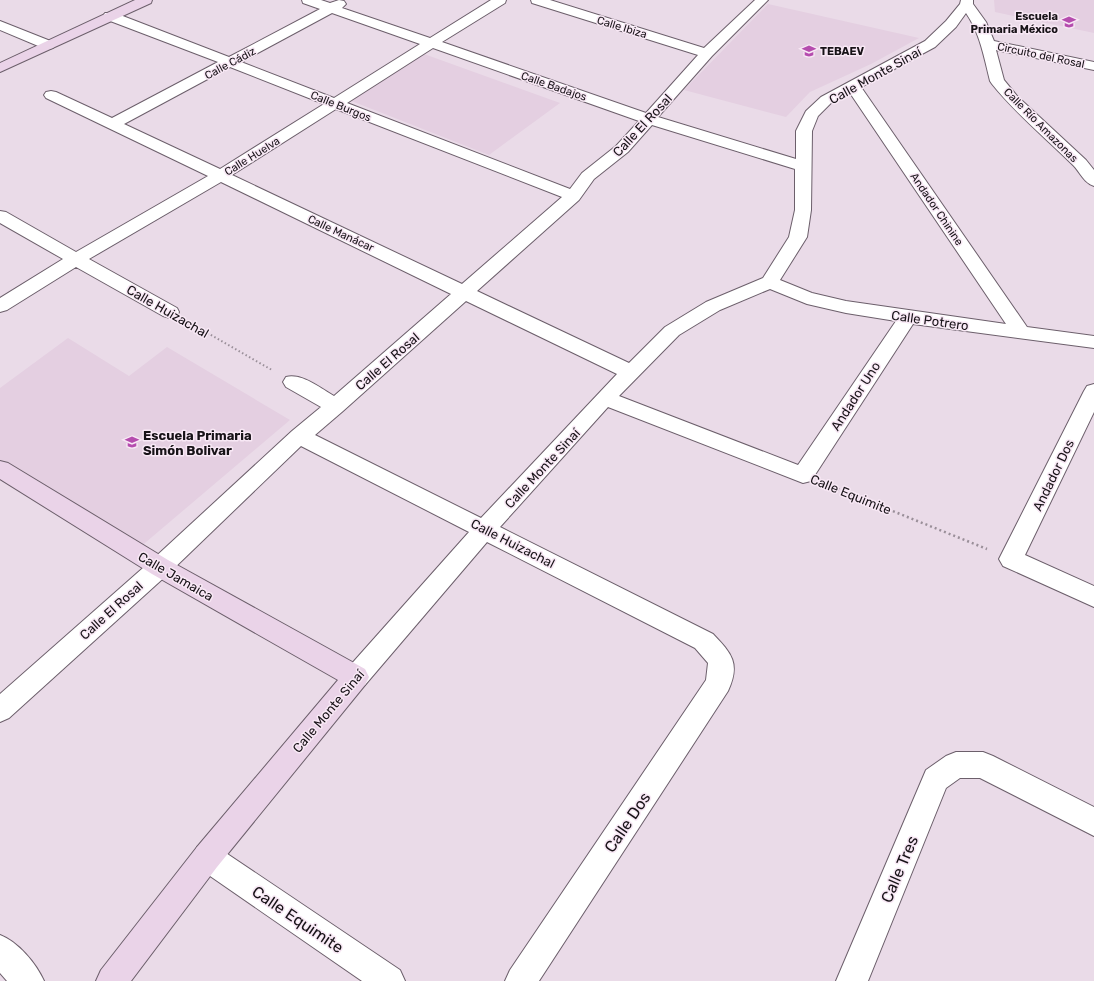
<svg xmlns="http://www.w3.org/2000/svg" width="1094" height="981" font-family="Rubik,sans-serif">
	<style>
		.built { fill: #e4cfe1 }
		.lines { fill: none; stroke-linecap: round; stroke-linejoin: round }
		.street-casing { stroke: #6c5f6b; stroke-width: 2 }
		.secondary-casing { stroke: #6c5f6b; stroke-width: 2 }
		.path-far1 { stroke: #9a8f99; stroke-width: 2; stroke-dasharray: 1.5 2.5; stroke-linecap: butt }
		.path { stroke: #9a8f99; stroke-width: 2.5; stroke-dasharray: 2 3; stroke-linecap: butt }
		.street { fill: #fff; fill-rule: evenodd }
		.secondary { fill: #ead3e8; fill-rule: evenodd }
		.labels { text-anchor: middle; stroke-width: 3; stroke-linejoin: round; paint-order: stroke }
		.far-poi-label { font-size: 11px; font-weight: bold; fill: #171217; stroke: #f8e8f5; text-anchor: end }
		.far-street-label { font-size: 11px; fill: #171217; stroke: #f8e8f5 }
		.street-label { font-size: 13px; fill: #171217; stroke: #f8e8f5 }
		.poi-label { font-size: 13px; font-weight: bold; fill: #171217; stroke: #f8e8f5; text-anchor: start }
		.near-street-label { font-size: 16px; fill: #171217; stroke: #f8e8f5 }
	</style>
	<rect width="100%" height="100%" fill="#eadbe8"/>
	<path class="built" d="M994 0H1094V33L995 12Z
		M768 4 919 38 871 64 810 92 786 117 684 90Z
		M424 54 560 103 489 155 349 100Z
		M68 338 129 376 167 347 290 420 139 548 0 464V388Z"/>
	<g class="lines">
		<g class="street-casing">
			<path id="street" d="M302 0H321L330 3 339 0 344 1 346 4 342 8 430 38 491 0H506L505 3 442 42 646 113 698 55 532 3 531 0H550L704 48 755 0H768L712 56 658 117 796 159V131L806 111 821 97 925 41 946 21 960 4 961 0H973V4L986 22 994 41 1094 62V70L996 50 1004 80 1017 96 1086 160 1094 170V186C1084 183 1080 172 1073 165 1046 138 1016 114 992 84L990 81C984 57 980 33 966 13L956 27 935 47 861 87 1027 327 1094 336V348L913 324 811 481 803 483 608 407 500 527 713 634C731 653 741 663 728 691L539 981H505L510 970 706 680 708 663 695 648 487 542 365 685 356 688 347 685 343 677 347 669 469 532 301 446 168 574 9 718 0 722V694L152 560 292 431 321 407 286 387 283 382 286 377C302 373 320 388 334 396L451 294 221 182 89 259 177 308 179 312 177 316 170 318 163 316 76 267 7 310 0 312V298L63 259 0 223V211L6 212 76 252 208 176 46 98 44 95 46 92 51 91 56 92 112 118 218 62 105 19 103 16 105 13H115L229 57 320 9 303 3ZM332 13 420 44 334 98 241 62ZM433 48 639 121 616 146 582 173 570 189 347 103ZM230 67 324 104 220 169 124 124ZM850 93 1006 324 846 301 812 293 780 280 807 237 811 210 812 131 818 116 831 103ZM336 109 562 197 462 284 232 175ZM652 125 795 169V210L789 237 763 278 706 302 665 327 629 363 477 291 579 200 594 179 628 152ZM770 289 807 304 846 313 896 321 798 465 619 396 679 335 720 310ZM466 301 617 374 481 518 315 435 343 411Z
				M0 21 53 42 55 45 53 48 48 49 43 48 0 30Z
				M1094 384V412L1025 555 1094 586V607L1003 566 999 559 1084 391 1087 386Z
				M956 752H983L993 756 1094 807V836L980 778H960L946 788 868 981H836L926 770 946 756Z
				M207 843 217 847 400 970 405 981H362L197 867 193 857 197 847Z
				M0 935C18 942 36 963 44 981H7L0 973Z"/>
		</g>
		<g class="secondary-casing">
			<path id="secondary" d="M135 0H152L151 3 0 72V63Z
				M0 461 8 463 168 560 365 669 369 677 365 685 217 867 131 981H96L101 970 197 847 338 680 152 574 0 479Z"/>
		</g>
		<path class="path-far1" d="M190 323 272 370"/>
		<path class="path" d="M828 485 987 549"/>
		<use href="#street" class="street"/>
		<use href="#secondary" class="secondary"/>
	</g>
	<defs>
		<g id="school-bare" transform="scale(1.08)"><path d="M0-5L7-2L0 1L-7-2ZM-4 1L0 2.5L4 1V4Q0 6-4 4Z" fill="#b54cae" stroke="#f8e8f5" stroke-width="2.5" paint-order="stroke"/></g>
	</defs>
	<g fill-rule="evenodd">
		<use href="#school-bare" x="1069" y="22"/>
		<use href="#school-bare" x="809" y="51"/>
		<use href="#school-bare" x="132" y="442"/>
	</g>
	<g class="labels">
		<g class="far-poi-label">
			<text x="1058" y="20">Escuela<tspan x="1058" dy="13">Primaria México</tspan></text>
			<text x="820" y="55" text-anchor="start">TEBAEV</text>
		</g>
		<g class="far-street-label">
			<text transform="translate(622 27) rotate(17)" y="4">Calle Ibiza</text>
			<text transform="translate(1041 55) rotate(12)" y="4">Circuito del Rosal</text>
			<text transform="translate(230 63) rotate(-28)" y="4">Calle Cádiz</text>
			<text transform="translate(554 86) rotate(19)" y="4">Calle Badajos</text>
			<text transform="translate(341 106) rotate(22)" y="4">Calle Burgos</text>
			<text transform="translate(1041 125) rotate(45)" y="4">Calle Río Amazonas</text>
			<text transform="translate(252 156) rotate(-32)" y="4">Calle Huelva</text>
			<text transform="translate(937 209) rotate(56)" y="4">Andador Chinine</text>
			<text transform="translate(341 233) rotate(25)" y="4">Calle Manácar</text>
		</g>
		<g class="street-label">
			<text transform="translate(875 75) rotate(-29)" y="5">Calle Monte Sinaí</text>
			<text transform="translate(642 125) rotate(-47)" y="5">Calle El Rosal</text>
			<text transform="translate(168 311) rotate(30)" y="5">Calle Huizachal</text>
			<text transform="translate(930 320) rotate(8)" y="5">Calle Potrero</text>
			<text transform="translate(387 361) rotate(-41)" y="5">Calle El Rosal</text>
			<text transform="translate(855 396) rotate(-57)" y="5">Andador Uno</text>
			<text transform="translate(542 468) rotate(-47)" y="5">Calle Monte Sinaí</text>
			<text transform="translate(1053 475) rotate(-64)" y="5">Andador Dos</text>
			<text transform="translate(851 494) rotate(22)" y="5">Calle Equimite</text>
			<text transform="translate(513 543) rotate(27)" y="5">Calle Huizachal</text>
			<text transform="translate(176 576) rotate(30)" y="5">Calle Jamaica</text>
			<text transform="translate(111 610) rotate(-42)" y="5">Calle El Rosal</text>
			<text transform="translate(328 711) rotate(-50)" y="5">Calle Monte Sinaí</text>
		</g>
		<g class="poi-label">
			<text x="143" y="440">Escuela Primaria<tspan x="143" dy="15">Simón Bolivar</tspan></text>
		</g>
		<g class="near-street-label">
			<text transform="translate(627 822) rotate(-56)" y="6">Calle Dos</text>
			<text transform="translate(899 869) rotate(-67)" y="6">Calle Tres</text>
			<text transform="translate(298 919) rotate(34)" y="6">Calle Equimite</text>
		</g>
	</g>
</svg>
